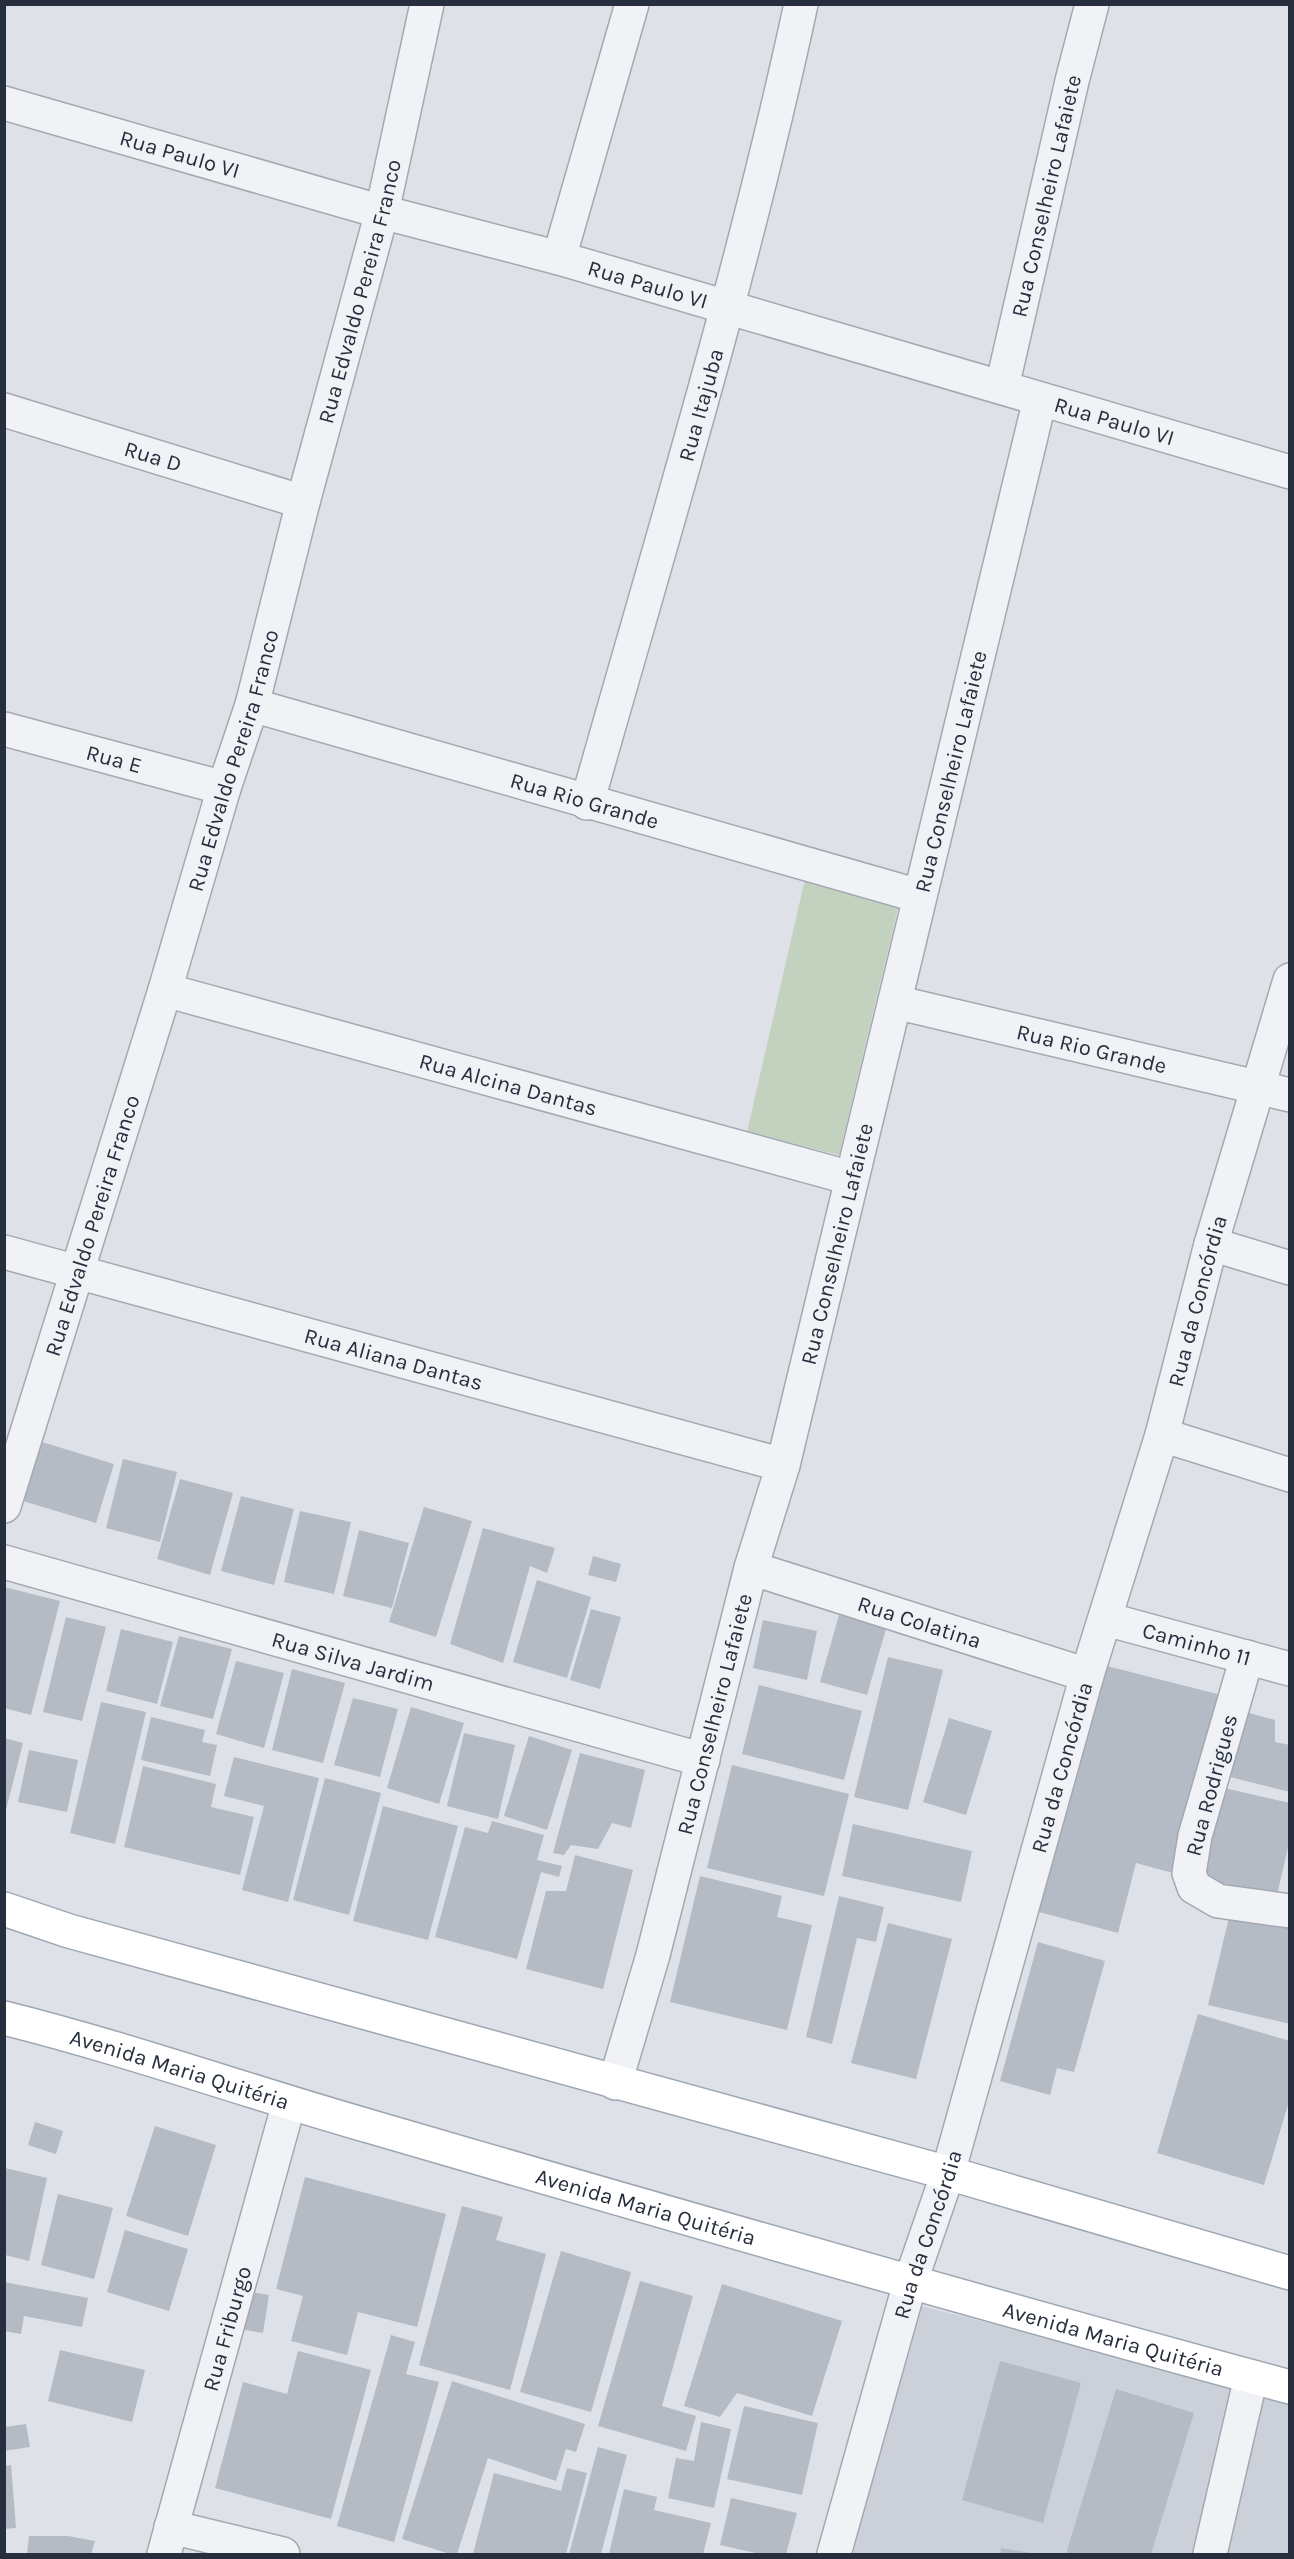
<svg xmlns="http://www.w3.org/2000/svg" width="1294" height="2559" font-family="Karla,sans-serif">
	<style>
		.built { fill: #ccd0d9 }
		.green { fill: #c3d1bf }
		.building { fill: #b5bbc4 }
		.lines { fill: none; stroke-linecap: round; stroke-linejoin: round }
		.minor-casing { stroke: #a3a8b1; stroke-width: 36 }
		.major-casing { stroke: #9da6b3; stroke-width: 36 }
		.minor { stroke: #f0f2f6; stroke-width: 33 }
		.major { stroke: #fff; stroke-width: 33 }
		.labels { text-anchor: middle; stroke-width: 5; stroke-linejoin: round; paint-order: stroke }
		.street-label { font-size: 22px; fill: #272f3e; stroke: #edf0f5 }
	</style>
	<rect width="100%" height="100%" fill="#dee1e7"/>
	<path class="built" d="M916 2305 1240 2385 1197 2554H853Z
		M1260 2397 1289 2405V2554H1221Z"/>
	<path class="green" d="M805 879 898 908 839 1155 747 1132Z"/>
	<path class="building" d="M42 1442 114 1464 96 1523 23 1501Z
		M123 1459 177 1472 160 1542 106 1528Z
		M180 1479 233 1493 210 1575 157 1559Z
		M241 1496 294 1509 274 1585 221 1571Z
		M424 1507 472 1521 436 1637 389 1622Z
		M300 1511 351 1522 334 1594 284 1582Z
		M483 1528 555 1548 547 1573 530 1566 503 1663 450 1644Z
		M359 1530 409 1543 392 1608 343 1596Z
		M593 1556 621 1564 616 1582 588 1575Z
		M537 1580 591 1597 567 1678 513 1662Z
		M4 1587 60 1601 31 1715 4 1708Z
		M591 1609 621 1617 600 1689 570 1680Z
		M839 1615 886 1629 867 1695 820 1682Z
		M66 1617 106 1627 82 1721 43 1712Z
		M763 1620 817 1631 807 1680 753 1668Z
		M121 1629 173 1642 157 1704 106 1691Z
		M179 1636 232 1649 213 1719 160 1706Z
		M888 1657 943 1670 908 1810 854 1797Z
		M236 1661 284 1673 264 1748 216 1734Z
		M1103 1665 1229 1697 1184 1876 1136 1863 1118 1933 1039 1912Z
		M292 1669 345 1683 323 1763 272 1750Z
		M759 1685 862 1711 844 1780 742 1754Z
		M353 1698 398 1709 380 1777 334 1765Z
		M101 1702 146 1712 115 1844 70 1833Z
		M411 1707 464 1723 439 1804 387 1788Z
		M1242 1711 1275 1720V1742L1290 1745V1792L1226 1776Z
		M151 1717 205 1730 202 1742 217 1745 210 1776 141 1760Z
		M949 1718 992 1731 966 1815 923 1802Z
		M464 1733 515 1745 498 1819 447 1806Z
		M529 1736 572 1750 547 1830 504 1816Z
		M4 1738 23 1743 5 1814H4Z
		M29 1750 78 1760 67 1812 18 1802Z
		M580 1753 645 1770 631 1828 612 1823 598 1849 571 1845 564 1855 553 1853Z
		M234 1757 319 1778 288 1902 242 1890 264 1806 224 1796Z
		M732 1765 849 1794 824 1896 707 1868Z
		M143 1766 216 1784 211 1807 254 1817 240 1875 124 1847Z
		M325 1778 381 1793 349 1915 293 1900Z
		M1220 1787 1290 1803V1839L1277 1895 1199 1878Z
		M383 1806 458 1826 428 1940 353 1921Z
		M492 1821 544 1835 537 1860 562 1866 559 1877 541 1872 517 1959 435 1937 465 1827 488 1833Z
		M853 1824 972 1851 961 1902 842 1876Z
		M575 1855 633 1870 603 1989 526 1969 546 1891H566Z
		M700 1876 782 1896 777 1917 812 1925 787 2030 670 2002Z
		M839 1896 884 1907 876 1942 857 1938 832 2044 806 2037Z
		M1232 1905 1290 1918V2024L1208 2005Z
		M888 1923 952 1939 916 2079 851 2063Z
		M1038 1942 1105 1961 1074 2072 1057 2068 1050 2095 1000 2081Z
		M1198 2014 1290 2041V2098L1264 2185 1157 2153Z
		M35 2122 63 2131 56 2154 28 2145Z
		M155 2126 216 2145 188 2236 126 2216Z
		M5 2168 47 2178 29 2261 5 2255Z
		M305 2177 446 2214 417 2327 358 2312 347 2355 291 2341 303 2296 276 2289Z
		M58 2194 113 2208 94 2279 41 2265Z
		M462 2206 503 2217 496 2240 546 2254 510 2390 419 2365Z
		M125 2230 188 2249 169 2311 107 2292Z
		M561 2251 631 2272 591 2412 520 2392Z
		M640 2281 693 2296 662 2406 696 2416 686 2451 598 2426Z
		M4 2282 88 2298 82 2327 24 2316 21 2334 4 2331Z
		M722 2284 842 2321 812 2416 737 2393 720 2417 684 2406Z
		M246 2291 269 2295 263 2333 239 2329Z
		M391 2335 415 2342 406 2374 439 2382 394 2542 337 2526Z
		M60 2350 145 2370 132 2422 48 2401Z
		M298 2351 371 2370 331 2519 215 2488 243 2382 287 2394Z
		M1000 2361 1081 2383 1043 2523 962 2500Z
		M452 2381 585 2424 576 2452 566 2449 556 2481 488 2458 457 2554H450L402 2539Z
		M1116 2389 1194 2413 1151 2554H1066Z
		M744 2406 818 2423 802 2495 727 2479Z
		M701 2422 731 2429 714 2508 668 2498 676 2458 694 2461Z
		M26 2424 30 2447 4 2451V2427Z
		M598 2447 627 2455 601 2554H569Z
		M11 2465 16 2528 4 2529V2466Z
		M567 2468 587 2473 566 2554H473L494 2473 561 2491Z
		M624 2489 657 2497 654 2510 711 2523 703 2554H609Z
		M731 2498 797 2513 786 2554H760L720 2545Z
		M29 2536H68L95 2541 91 2554H27Z
		M1001 2548 1031 2553V2554H1000Z"/>
	<g class="lines">
		<g class="minor-casing">
			<g id="minor">
				<path id="s1" d="M4 103 382 212 559 258 1290 472"/>
				<path d="M559 258 632 4"/>
				<path id="s2" d="M1002 387 1072 81 1092 4"/>
				<path id="s3" d="M4 410 303 502"/>
				<path id="s4" d="M252 705 919 896"/>
				<path id="s5" d="M4 729 224 788"/>
				<path id="s6" d="M587 803C662 538 743 274 801 4"/>
				<path id="s7" d="M165 990 851 1178"/>
				<path id="s8" d="M895 1002 1290 1095"/>
				<path d="M1211 1244 1290 1268"/>
				<path id="s9" d="M4 1252 783 1465"/>
				<path d="M1162 1435 1290 1475"/>
				<path id="s10" d="M4 1506 165 990 224 788 252 705 303 502 382 212 427 4"/>
				<path id="s11" d="M4 1562 703 1760"/>
				<path id="s12" d="M751 1568 1087 1675"/>
				<path id="s13" d="M1106 1619 1290 1669"/>
				<path d="M1247 1657 1195 1836 1189 1873 1194 1887 1218 1901 1290 1911"/>
				<path id="s14" d="M615 2083 653 1955 751 1568 783 1465 1040 399"/>
				<path d="M171 2527 283 2554"/>
				<path id="s15" d="M164 2554 289 2103"/>
				<path id="s16" d="M834 2554 910 2283 948 2173 1087 1675 1162 1435 1211 1244 1290 980"/>
				<path d="M1210 2554 1251 2377"/>
			</g>
		</g>
		<g class="major-casing">
			<g id="major">
				<path d="M4 1909 69 1931 948 2173 1290 2273"/>
				<path id="s17" d="M4 2018C128 2049 249 2092 372 2127 677 2216 982 2304 1290 2387"/>
			</g>
		</g>
		<use href="#minor" class="minor"/>
		<use href="#major" class="major"/>
	</g>
	<g class="labels">
		<g class="street-label">
			<text dy="8" stroke="none"><textPath href="#s1" startOffset="183">Rua Paulo VI</textPath></text>
			<text dy="8" stroke="none"><textPath href="#s2" startOffset="196">Rua Conselheiro Lafaiete</textPath></text>
			<text dy="8" stroke="none"><textPath href="#s1" startOffset="669">Rua Paulo VI</textPath></text>
			<text dy="8" stroke="none"><textPath href="#s10" startOffset="1266">Rua Edvaldo Pereira Franco</textPath></text>
			<text dy="8" stroke="none"><textPath href="#s6" startOffset="414">Rua Itajuba</textPath></text>
			<text dy="8" stroke="none"><textPath href="#s1" startOffset="1155">Rua Paulo VI</textPath></text>
			<text dy="8" stroke="none"><textPath href="#s3" startOffset="156">Rua D</textPath></text>
			<text dy="8" stroke="none"><textPath href="#s5" startOffset="114">Rua E</textPath></text>
			<text dy="8" stroke="none"><textPath href="#s10" startOffset="780">Rua Edvaldo Pereira Franco</textPath></text>
			<text dy="8" stroke="none"><textPath href="#s14" startOffset="1354">Rua Conselheiro Lafaiete</textPath></text>
			<text dy="8" stroke="none"><textPath href="#s4" startOffset="346">Rua Rio Grande</textPath></text>
			<text dy="8" stroke="none"><textPath href="#s8" startOffset="202">Rua Rio Grande</textPath></text>
			<text dy="8" stroke="none"><textPath href="#s7" startOffset="356">Rua Alcina Dantas</textPath></text>
			<text dy="8" stroke="none"><textPath href="#s10" startOffset="294">Rua Edvaldo Pereira Franco</textPath></text>
			<text dy="8" stroke="none"><textPath href="#s14" startOffset="868">Rua Conselheiro Lafaiete</textPath></text>
			<text dy="8" stroke="none"><textPath href="#s16" startOffset="1305">Rua da Concórdia</textPath></text>
			<text dy="8" stroke="none"><textPath href="#s9" startOffset="404">Rua Aliana Dantas</textPath></text>
			<text dy="8" stroke="none"><textPath href="#s12" startOffset="177">Rua Colatina</textPath></text>
			<text dy="8" stroke="none"><textPath href="#s13" startOffset="94">Caminho 11</textPath></text>
			<text dy="8" stroke="none"><textPath href="#s11" startOffset="363">Rua Silva Jardim</textPath></text>
			<text dy="8" stroke="none"><textPath href="#s14" startOffset="382">Rua Conselheiro Lafaiete</textPath></text>
			<text dy="8" stroke="none"><textPath href="#s16" startOffset="819">Rua da Concórdia</textPath></text>
			<text transform="translate(1211 1785) rotate(-75)" y="8">Rua Rodrigues</text>
			<text dy="8" stroke="none"><textPath href="#s17" startOffset="183">Avenida Maria Quitéria</textPath></text>
			<text dy="8" stroke="none"><textPath href="#s17" startOffset="669">Avenida Maria Quitéria</textPath></text>
			<text dy="8" stroke="none"><textPath href="#s16" startOffset="333">Rua da Concórdia</textPath></text>
			<text dy="8" stroke="none"><textPath href="#s15" startOffset="234">Rua Friburgo</textPath></text>
			<text dy="8" stroke="none"><textPath href="#s17" startOffset="1155">Avenida Maria Quitéria</textPath></text>
		</g>
	</g>
	<rect width="1294" height="2559" fill="none" stroke="#272f3e" stroke-width="12"/>
</svg>
